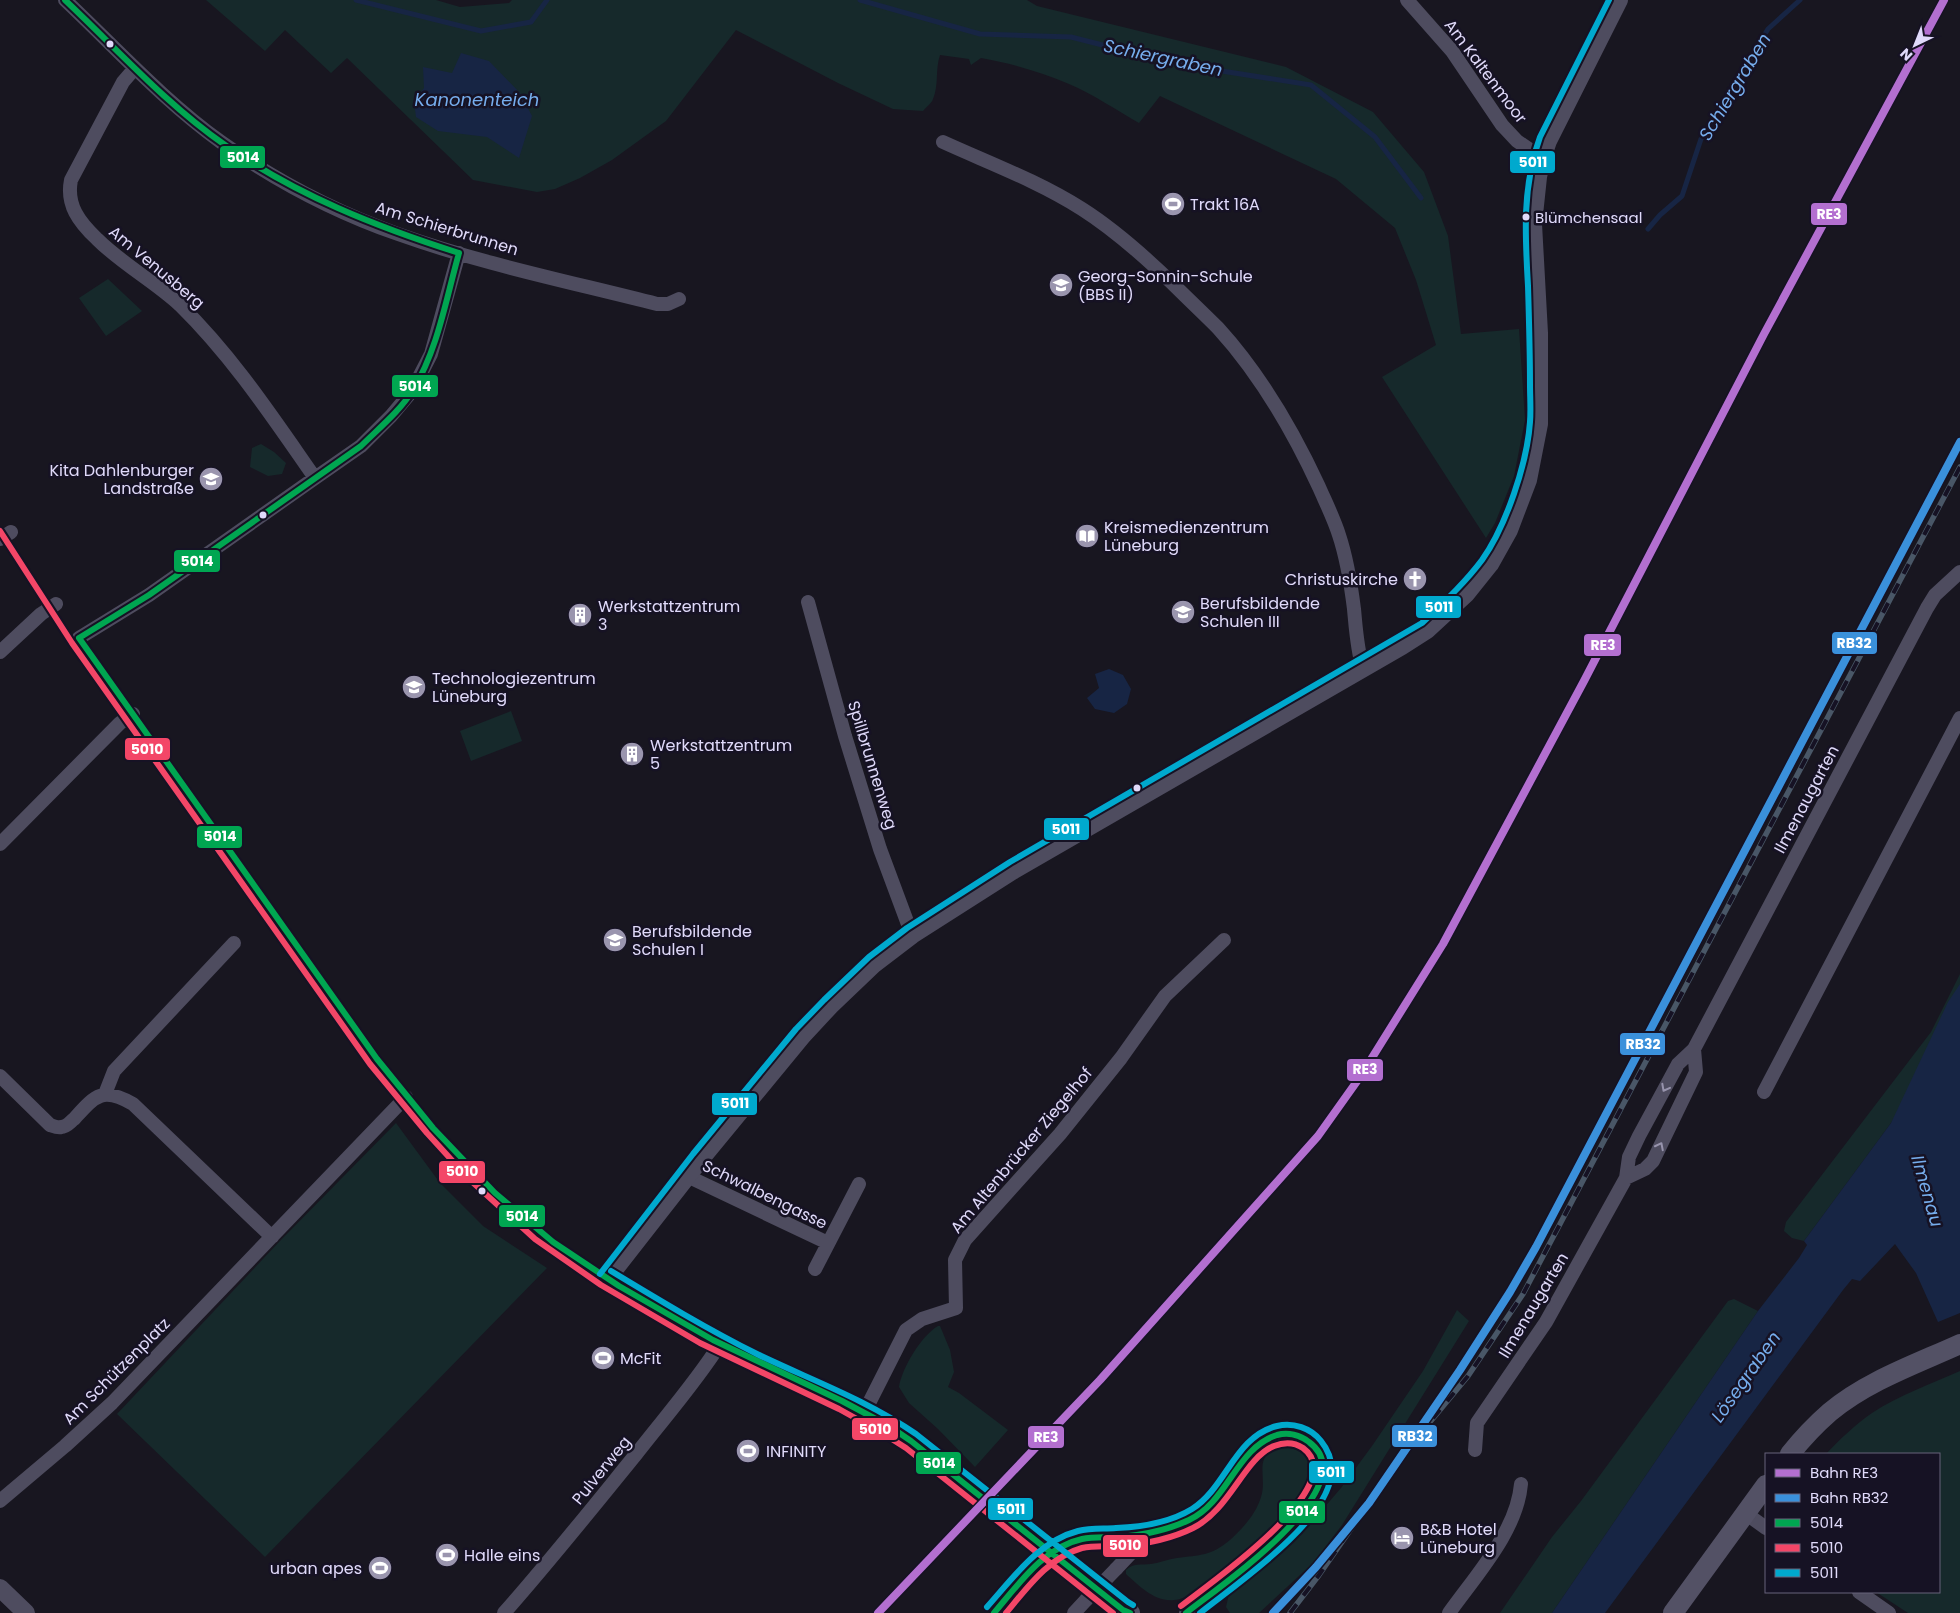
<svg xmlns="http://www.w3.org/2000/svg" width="1960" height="1613" font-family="Poppins,sans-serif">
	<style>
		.green { fill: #16292b }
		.water { fill: #172544 }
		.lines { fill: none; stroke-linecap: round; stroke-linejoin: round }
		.stream { stroke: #172544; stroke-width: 5 }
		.secondary-tunnel { stroke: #363341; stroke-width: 20; stroke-dasharray: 20 10; stroke-linecap: butt }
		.minor { stroke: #4e4c5f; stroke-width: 14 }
		.tertiary { stroke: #4e4c5f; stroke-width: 18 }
		.secondary { stroke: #535165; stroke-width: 20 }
		.rail-casing { stroke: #495767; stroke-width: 5.5 }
		.rail { stroke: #161224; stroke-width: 4; stroke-dasharray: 11; stroke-linecap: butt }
		.minor-bridge { stroke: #4e4c5f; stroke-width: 14 }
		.bus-1-casing { stroke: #161224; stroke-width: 10 }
		.bus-2-casing { stroke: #161224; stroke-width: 10 }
		.bus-3-casing { stroke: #161224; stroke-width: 10 }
		.bus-1 { stroke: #00a651; stroke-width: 6 }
		.bus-2 { stroke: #f34667; stroke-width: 6 }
		.bus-3 { stroke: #00a9ce; stroke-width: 6 }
		.rail-1-casing { stroke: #161224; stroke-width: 11 }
		.rail-2-casing { stroke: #161224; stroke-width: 11 }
		.rail-1 { stroke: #b36fd0; stroke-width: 8 }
		.rail-2 { stroke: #3a90db; stroke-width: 8 }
		.oneway { stroke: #9793ac }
		.bus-dot { fill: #e0dafa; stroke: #161224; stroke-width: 2 }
		.labels { text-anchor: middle; stroke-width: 5; stroke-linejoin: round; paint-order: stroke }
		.bus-label { font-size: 15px; fill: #e0dafa; stroke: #161224; text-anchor: start }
		.street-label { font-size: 16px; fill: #e0dafa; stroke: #161224 }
		.poi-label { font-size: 16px; fill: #e0dafa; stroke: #161224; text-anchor: start }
		.water-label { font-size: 18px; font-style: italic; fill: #76aded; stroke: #161224 }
		.line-badge { stroke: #161224; stroke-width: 2 }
		.badge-label { font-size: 14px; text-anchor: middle; font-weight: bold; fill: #fff }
	</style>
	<rect width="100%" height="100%" fill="#181620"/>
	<path class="green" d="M206 0H436L460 7 509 3 512 0H1027L1037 6 1286 67 1373 112 1424 172 1448 236 1461 334 1519 329 1525 420 1514 476 1495 523 1486 538 1382 377 1436 345 1416 280 1395 228 1336 179 1160 96 1139 123C1116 110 1093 94 1069 84 1041 72 1010 63 981 58L971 65 969 59 940 55C935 70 939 85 933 99 932 103 926 107 923 111L893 109 838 83 736 30 666 121 612 160 580 178 555 189 537 192 473 180 347 58 331 73 285 30 265 51Z
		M108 279 142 311 106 336 79 298Z
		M261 444 274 452 286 463 282 474 268 476 250 467 252 448Z
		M511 711 522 741 471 761 460 731Z
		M1960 974V1005L1891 1123 1804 1241 1792 1238 1784 1231 1786 1222 1931 1032Z
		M396 1123 440 1183 483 1226 547 1268 265 1557 117 1414 280 1241Z
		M1734 1299 1758 1311 1552 1613H1500L1552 1537 1581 1501 1728 1301Z
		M1457 1310 1469 1321 1342 1525 1313 1563 1259 1613H1230L1226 1607 1229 1594 1256 1568 1317 1516 1341 1488 1372 1446 1423 1371Z
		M938 1326H940L950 1350 954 1372 948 1387 959 1393 1008 1430 975 1467 938 1429 909 1403 899 1387C902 1368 921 1336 938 1326Z
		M1960 1371V1613H1908L1876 1592H1939V1454H1826C1840 1439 1855 1425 1872 1413 1899 1395 1931 1384 1960 1371Z
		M1282 1447C1294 1448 1305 1451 1309 1463 1319 1498 1262 1536 1239 1555 1224 1568 1195 1599 1174 1600 1155 1602 1139 1586 1126 1574V1570C1133 1563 1141 1565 1151 1564 1160 1563 1168 1559 1177 1558 1200 1555 1211 1556 1230 1540 1243 1528 1256 1514 1261 1497 1268 1477 1251 1454 1282 1447Z"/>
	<path class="water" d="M461 53 489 61 520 93 532 116 519 158 487 137 438 131 416 117 414 101 424 88 423 67 452 73Z
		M1109 669 1123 675 1131 689 1127 704 1114 713 1095 709 1087 698 1099 688 1095 674Z
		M1960 984V1313L1938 1322 1916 1273 1895 1244 1860 1281 1852 1279 1843 1290 1605 1613H1552L1758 1311 1799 1258 1807 1245 1804 1241 1891 1123 1948 1002Z"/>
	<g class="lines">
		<path class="stream" d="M356 0 481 31 531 22 547 0
			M860 0 980 34 1071 37 1177 64 1311 85 1375 137 1421 198
			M1648 229 1660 215 1682 196 1701 139 1768 29 1800 0"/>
		<path class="secondary-tunnel" d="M961 1482 1029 1535"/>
		<path class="minor" d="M65 0C116 48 164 101 221 142 276 181 335 212 398 234 482 264 571 282 657 304H668L679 299
			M1407 0 1452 51 1502 125 1517 141 1542 158
			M135 68 123 82 71 180C66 205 79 222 97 239 122 264 154 281 180 305 233 357 273 418 315 478
			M943 142C989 163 1038 181 1082 209 1115 230 1144 256 1172 283 1187 298 1203 313 1218 328 1260 374 1293 431 1319 487 1326 503 1334 519 1339 535 1347 559 1351 585 1354 609 1356 630 1357 649 1363 669
			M0 539 11 532
			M808 602 845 736 880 849 912 935
			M79 638 149 595 315 478 361 446 391 416 412 391 431 354 459 253
			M0 652 41 614 56 604
			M0 844 120 723 133 714
			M0 1076 50 1125C53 1126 58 1128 61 1127 67 1127 70 1122 74 1119 95 1096 102 1086 133 1104L272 1237
			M1764 1092 1960 718
			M105 1094 114 1071 234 943
			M687 1176 828 1243
			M1626 1178 1645 1169 1653 1161 1696 1072 1694 1049
			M815 1269 859 1184
			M865 1411 906 1330 922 1319 956 1308 955 1260 965 1240 1060 1134 1121 1058 1165 996 1224 940
			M1475 1450 1477 1423 1546 1322 1626 1178 1629 1157 1639 1136 1678 1064 1694 1049 1927 608 1935 595 1960 572
			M0 1501 65 1446 112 1403 406 1097
			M1745 1513 1766 1528
			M1116 1569 1150 1533 1187 1521 1202 1513 1256 1447C1263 1442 1270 1436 1279 1434 1285 1432 1292 1434 1298 1436 1330 1447 1327 1477 1311 1501 1281 1543 1226 1579 1186 1613
			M1859 1592 1889 1613
			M504 1613C550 1561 593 1507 637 1453 665 1417 696 1382 720 1344
			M1074 1613 1086 1600
			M1449 1613C1476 1575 1517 1531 1521 1484"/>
		<path class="tertiary" d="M607 1279 700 1160 803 1035 830 1006 874 964 912 935 1014 870 1402 646 1427 630 1466 594 1490 564 1509 530 1528 480 1539 424V333L1533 224 1538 177 1542 158 1548 141 1619 0
			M0 1588 26 1613"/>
		<path class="secondary" d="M720 1344 805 1385 865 1411 888 1425 911 1441 961 1482
			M1790 1454C1802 1439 1815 1425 1830 1412 1867 1381 1916 1364 1960 1344
			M1029 1535 1123 1610 1130 1613
			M1673 1613 1766 1485"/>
		<g class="rail-casing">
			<path id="rail" d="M1391 1469 1468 1376 1523 1294 1960 467
				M1290 1613 1319 1575 1369 1503"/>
		</g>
		<use href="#rail" class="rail"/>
		<path class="minor-bridge" d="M1086 1600 1116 1569"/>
		<g class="bus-1-casing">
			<path id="bus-1" d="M65 0C117 49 166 104 225 145 296 195 377 227 459 253
				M79 638 377 1059 433 1128 495 1193 553 1242 619 1286 713 1340 842 1401 889 1426 911 1441 1123 1610 1130 1613
				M79 638 149 595 361 446C378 429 400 411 413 390 438 349 446 299 459 253
				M994 1613C1018 1585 1044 1547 1082 1539 1095 1536 1107 1538 1120 1537 1143 1535 1168 1530 1189 1520 1228 1502 1236 1448 1277 1435 1288 1432 1300 1435 1309 1442 1369 1486 1216 1589 1186 1613"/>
		</g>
		<g class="bus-2-casing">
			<path id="bus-2" d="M0 531 72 643 370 1064 427 1133 468 1178 535 1239 601 1285 700 1343 839 1409 884 1434 906 1448 1113 1613
				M1006 1613C1027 1588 1049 1557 1082 1548 1095 1545 1108 1547 1120 1546 1145 1544 1171 1539 1193 1528 1230 1510 1244 1458 1274 1446 1284 1442 1294 1442 1303 1448 1354 1485 1206 1586 1181 1606"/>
		</g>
		<g class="bus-3-casing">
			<path id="bus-3" d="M611 1271C659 1300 707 1329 757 1354 811 1380 867 1400 916 1434L1128 1602 1133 1605
				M600 1274 693 1154 796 1029 824 1000 869 957 907 928 1010 862 1422 623C1443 603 1464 584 1482 560 1506 526 1527 464 1530 422 1531 410 1530 397 1530 385 1530 352 1529 319 1528 286 1525 236 1522 186 1540 137L1609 0
				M987 1607C1013 1578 1039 1541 1078 1531 1091 1528 1103 1529 1116 1528 1141 1527 1171 1522 1192 1509 1226 1488 1235 1436 1277 1426 1293 1422 1311 1428 1321 1441 1329 1451 1333 1463 1331 1476 1325 1524 1236 1584 1200 1613"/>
		</g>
		<use href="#bus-1" class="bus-1"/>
		<use href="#bus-2" class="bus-2"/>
		<use href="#bus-3" class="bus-3"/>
		<g class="rail-1-casing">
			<path id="rail-1" d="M878 1613 1100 1380 1318 1136 1360 1077 1443 944 1584 681 1764 334 1944 0"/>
		</g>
		<g class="rail-2-casing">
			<path id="rail-2" d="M1273 1613 1316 1567 1369 1503 1460 1370 1510 1292 1536 1247 1960 442"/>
		</g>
		<use href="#rail-1" class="rail-1"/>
		<use href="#rail-2" class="rail-2"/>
	</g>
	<defs><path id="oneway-chevron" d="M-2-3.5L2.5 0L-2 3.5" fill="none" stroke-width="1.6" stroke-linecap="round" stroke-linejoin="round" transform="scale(1.25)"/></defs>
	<g class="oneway">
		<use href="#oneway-chevron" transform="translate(1665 1088) rotate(118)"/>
		<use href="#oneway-chevron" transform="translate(1660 1146) rotate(-63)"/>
	</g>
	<defs>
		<g id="stadium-disc" transform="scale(1.25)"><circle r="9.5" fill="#9a95ae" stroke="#161224"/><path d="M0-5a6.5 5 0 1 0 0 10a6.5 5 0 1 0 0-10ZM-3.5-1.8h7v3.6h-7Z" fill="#fff"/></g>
		<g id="school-disc" transform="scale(1.25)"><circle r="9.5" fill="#9a95ae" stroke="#161224"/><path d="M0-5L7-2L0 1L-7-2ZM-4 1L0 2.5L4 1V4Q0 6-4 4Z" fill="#fff"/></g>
		<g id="library-disc" transform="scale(1.25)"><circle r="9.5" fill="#9a95ae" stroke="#161224"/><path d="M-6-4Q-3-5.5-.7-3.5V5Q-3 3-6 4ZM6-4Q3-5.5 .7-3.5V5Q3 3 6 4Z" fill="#fff"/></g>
		<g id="church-disc" transform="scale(1.25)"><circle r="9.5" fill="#9a95ae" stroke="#161224"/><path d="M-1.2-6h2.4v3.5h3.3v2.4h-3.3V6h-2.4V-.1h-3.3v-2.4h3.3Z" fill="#fff"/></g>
		<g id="building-disc" transform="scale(1.25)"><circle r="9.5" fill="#9a95ae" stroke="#161224"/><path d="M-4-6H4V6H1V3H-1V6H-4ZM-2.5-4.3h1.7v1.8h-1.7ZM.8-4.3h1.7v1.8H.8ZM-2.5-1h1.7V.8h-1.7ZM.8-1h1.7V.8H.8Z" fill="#fff"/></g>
		<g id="hotel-disc" transform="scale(1.25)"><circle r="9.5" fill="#9a95ae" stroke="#161224"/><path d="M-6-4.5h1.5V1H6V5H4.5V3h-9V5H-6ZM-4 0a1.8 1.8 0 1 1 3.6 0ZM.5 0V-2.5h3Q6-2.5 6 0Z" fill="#fff"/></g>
	</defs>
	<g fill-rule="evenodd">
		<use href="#stadium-disc" x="1173" y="204"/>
		<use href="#school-disc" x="1061" y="285"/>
		<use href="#school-disc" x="211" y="479"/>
		<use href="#library-disc" x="1087" y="536"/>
		<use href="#church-disc" x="1415" y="579"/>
		<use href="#school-disc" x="1183" y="612"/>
		<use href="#building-disc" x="580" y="615"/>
		<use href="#school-disc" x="414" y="687"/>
		<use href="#building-disc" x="632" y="754"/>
		<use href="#school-disc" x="615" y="940"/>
		<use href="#stadium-disc" x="603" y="1358"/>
		<use href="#stadium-disc" x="748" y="1451"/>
		<use href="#hotel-disc" x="1402" y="1538"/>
		<use href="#stadium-disc" x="447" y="1555"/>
		<use href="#stadium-disc" x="380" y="1568"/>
	</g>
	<g class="bus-dot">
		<circle cx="110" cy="44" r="4.5"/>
		<circle cx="1526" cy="217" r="4.5"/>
		<circle cx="263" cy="515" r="4.5"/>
		<circle cx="1137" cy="788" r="4.5"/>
		<circle cx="482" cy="1191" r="4.5"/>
	</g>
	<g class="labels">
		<g class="bus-label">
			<text x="1535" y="223">Blümchensaal</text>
		</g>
		<g class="street-label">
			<text transform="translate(1486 71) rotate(53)" y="6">Am Kaltenmoor</text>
			<text transform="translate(447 228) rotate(17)" y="6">Am Schierbrunnen</text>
			<text transform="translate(157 267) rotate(40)" y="6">Am Venusberg</text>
			<text transform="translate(873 765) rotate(73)" y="6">Spillbrunnenweg</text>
			<text transform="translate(1806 799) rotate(-62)" y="6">Ilmenaugarten</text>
			<text transform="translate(1021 1150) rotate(-50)" y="6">Am Altenbrücker Ziegelhof</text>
			<text transform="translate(765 1194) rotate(26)" y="6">Schwalbengasse</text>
			<text transform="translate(1533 1305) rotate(-59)" y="6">Ilmenaugarten</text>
			<text transform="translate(116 1371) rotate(-45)" y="6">Am Schützenplatz</text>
			<text transform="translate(601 1470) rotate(-51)" y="6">Pulverweg</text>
		</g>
		<g class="poi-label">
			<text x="1190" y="210">Trakt 16A</text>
			<text x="1078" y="282">Georg-Sonnin-Schule<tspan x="1078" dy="18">(BBS II)</tspan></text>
			<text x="194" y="476" text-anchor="end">Kita Dahlenburger<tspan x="194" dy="18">Landstraße</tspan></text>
			<text x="1104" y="533">Kreismedienzentrum<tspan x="1104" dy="18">Lüneburg</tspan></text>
			<text x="1398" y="585" text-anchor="end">Christuskirche</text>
			<text x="1200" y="609">Berufsbildende<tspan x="1200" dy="18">Schulen III</tspan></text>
			<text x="598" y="612">Werkstattzentrum<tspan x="598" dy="18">3</tspan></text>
			<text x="432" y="684">Technologiezentrum<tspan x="432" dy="18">Lüneburg</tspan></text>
			<text x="650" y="751">Werkstattzentrum<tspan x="650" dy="18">5</tspan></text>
			<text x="632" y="937">Berufsbildende<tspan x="632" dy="18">Schulen I</tspan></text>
			<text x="620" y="1364">McFit</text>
			<text x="766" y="1457">INFINITY</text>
			<text x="1420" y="1535">B&amp;B Hotel<tspan x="1420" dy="18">Lüneburg</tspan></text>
			<text x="464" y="1561">Halle eins</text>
			<text x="362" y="1574" text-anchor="end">urban apes</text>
		</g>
		<g class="water-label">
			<text transform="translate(1163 58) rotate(12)" y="6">Schiergraben</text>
			<text transform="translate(1735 87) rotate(-59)" y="6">Schiergraben</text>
			<text x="477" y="106">Kanonenteich</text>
			<text transform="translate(1927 1191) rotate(74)" y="6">Ilmenau</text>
			<text transform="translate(1746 1377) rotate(-55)" y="6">Lösegraben</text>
		</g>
	</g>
	<g class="line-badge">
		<rect x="219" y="145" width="47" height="24" rx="5" fill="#00a651"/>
		<rect x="1509" y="150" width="47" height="24" rx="5" fill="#00a9ce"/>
		<rect x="1810" y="202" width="38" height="24" rx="5" fill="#b36fd0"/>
		<rect x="391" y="374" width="48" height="24" rx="5" fill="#00a651"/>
		<rect x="173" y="549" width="48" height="24" rx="5" fill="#00a651"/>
		<rect x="1415" y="595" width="47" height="24" rx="5" fill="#00a9ce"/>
		<rect x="1831" y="631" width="47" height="24" rx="5" fill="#3a90db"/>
		<rect x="1583" y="633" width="39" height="24" rx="5" fill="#b36fd0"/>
		<rect x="124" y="737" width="47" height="24" rx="5" fill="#f34667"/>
		<rect x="1043" y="817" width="47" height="24" rx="5" fill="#00a9ce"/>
		<rect x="196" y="825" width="47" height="24" rx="5" fill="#00a651"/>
		<rect x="1619" y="1032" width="47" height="24" rx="5" fill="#3a90db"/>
		<rect x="1346" y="1058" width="38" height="24" rx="5" fill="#b36fd0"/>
		<rect x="711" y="1092" width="47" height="24" rx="5" fill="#00a9ce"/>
		<rect x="438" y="1160" width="48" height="24" rx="5" fill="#f34667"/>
		<rect x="498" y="1204" width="48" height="24" rx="5" fill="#00a651"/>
		<rect x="851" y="1417" width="48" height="24" rx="5" fill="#f34667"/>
		<rect x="1391" y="1424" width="47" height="24" rx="5" fill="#3a90db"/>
		<rect x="1027" y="1425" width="38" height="24" rx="5" fill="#b36fd0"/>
		<rect x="915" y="1451" width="47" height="24" rx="5" fill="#00a651"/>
		<rect x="1308" y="1460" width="47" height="24" rx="5" fill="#00a9ce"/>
		<rect x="987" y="1497" width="47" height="24" rx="5" fill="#00a9ce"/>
		<rect x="1278" y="1500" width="48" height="24" rx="5" fill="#00a651"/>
		<rect x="1102" y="1534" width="47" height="24" rx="5" fill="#f34667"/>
	</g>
	<g class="badge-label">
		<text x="243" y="162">5014</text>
		<text x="1533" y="167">5011</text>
		<text x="1829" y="219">RE3</text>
		<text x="415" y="391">5014</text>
		<text x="197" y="566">5014</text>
		<text x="1439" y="612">5011</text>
		<text x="1854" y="648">RB32</text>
		<text x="1603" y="650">RE3</text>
		<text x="147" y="754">5010</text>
		<text x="1066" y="834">5011</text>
		<text x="220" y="841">5014</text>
		<text x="1643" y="1049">RB32</text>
		<text x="1365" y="1074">RE3</text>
		<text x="735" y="1108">5011</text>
		<text x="462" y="1176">5010</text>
		<text x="522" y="1221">5014</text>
		<text x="875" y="1434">5010</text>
		<text x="1415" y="1441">RB32</text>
		<text x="1046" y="1442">RE3</text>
		<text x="939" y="1468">5014</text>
		<text x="1331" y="1477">5011</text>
		<text x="1011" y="1514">5011</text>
		<text x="1302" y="1516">5014</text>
		<text x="1125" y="1550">5010</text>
	</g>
	<rect x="1765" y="1453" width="175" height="140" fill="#161224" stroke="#67627a"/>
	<rect x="1775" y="1469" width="25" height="8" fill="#b36fd0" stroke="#67627a"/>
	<text x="1810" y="1478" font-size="15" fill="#e0dafa">Bahn RE3</text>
	<rect x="1775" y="1494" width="25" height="8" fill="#3a90db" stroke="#67627a"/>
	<text x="1810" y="1503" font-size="15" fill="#e0dafa">Bahn RB32</text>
	<rect x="1775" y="1519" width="25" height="8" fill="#00a651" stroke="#67627a"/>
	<text x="1810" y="1528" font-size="15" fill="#e0dafa">5014</text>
	<rect x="1775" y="1544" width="25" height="8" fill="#f34667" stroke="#67627a"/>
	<text x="1810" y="1553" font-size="15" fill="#e0dafa">5010</text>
	<rect x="1775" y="1569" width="25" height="8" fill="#00a9ce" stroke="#67627a"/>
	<text x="1810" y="1578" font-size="15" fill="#e0dafa">5011</text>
	<g transform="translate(1915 45) rotate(223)" stroke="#161224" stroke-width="4" paint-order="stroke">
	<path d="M0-4L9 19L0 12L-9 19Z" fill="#e0dafa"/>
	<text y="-8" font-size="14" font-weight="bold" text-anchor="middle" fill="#e0dafa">N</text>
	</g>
</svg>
